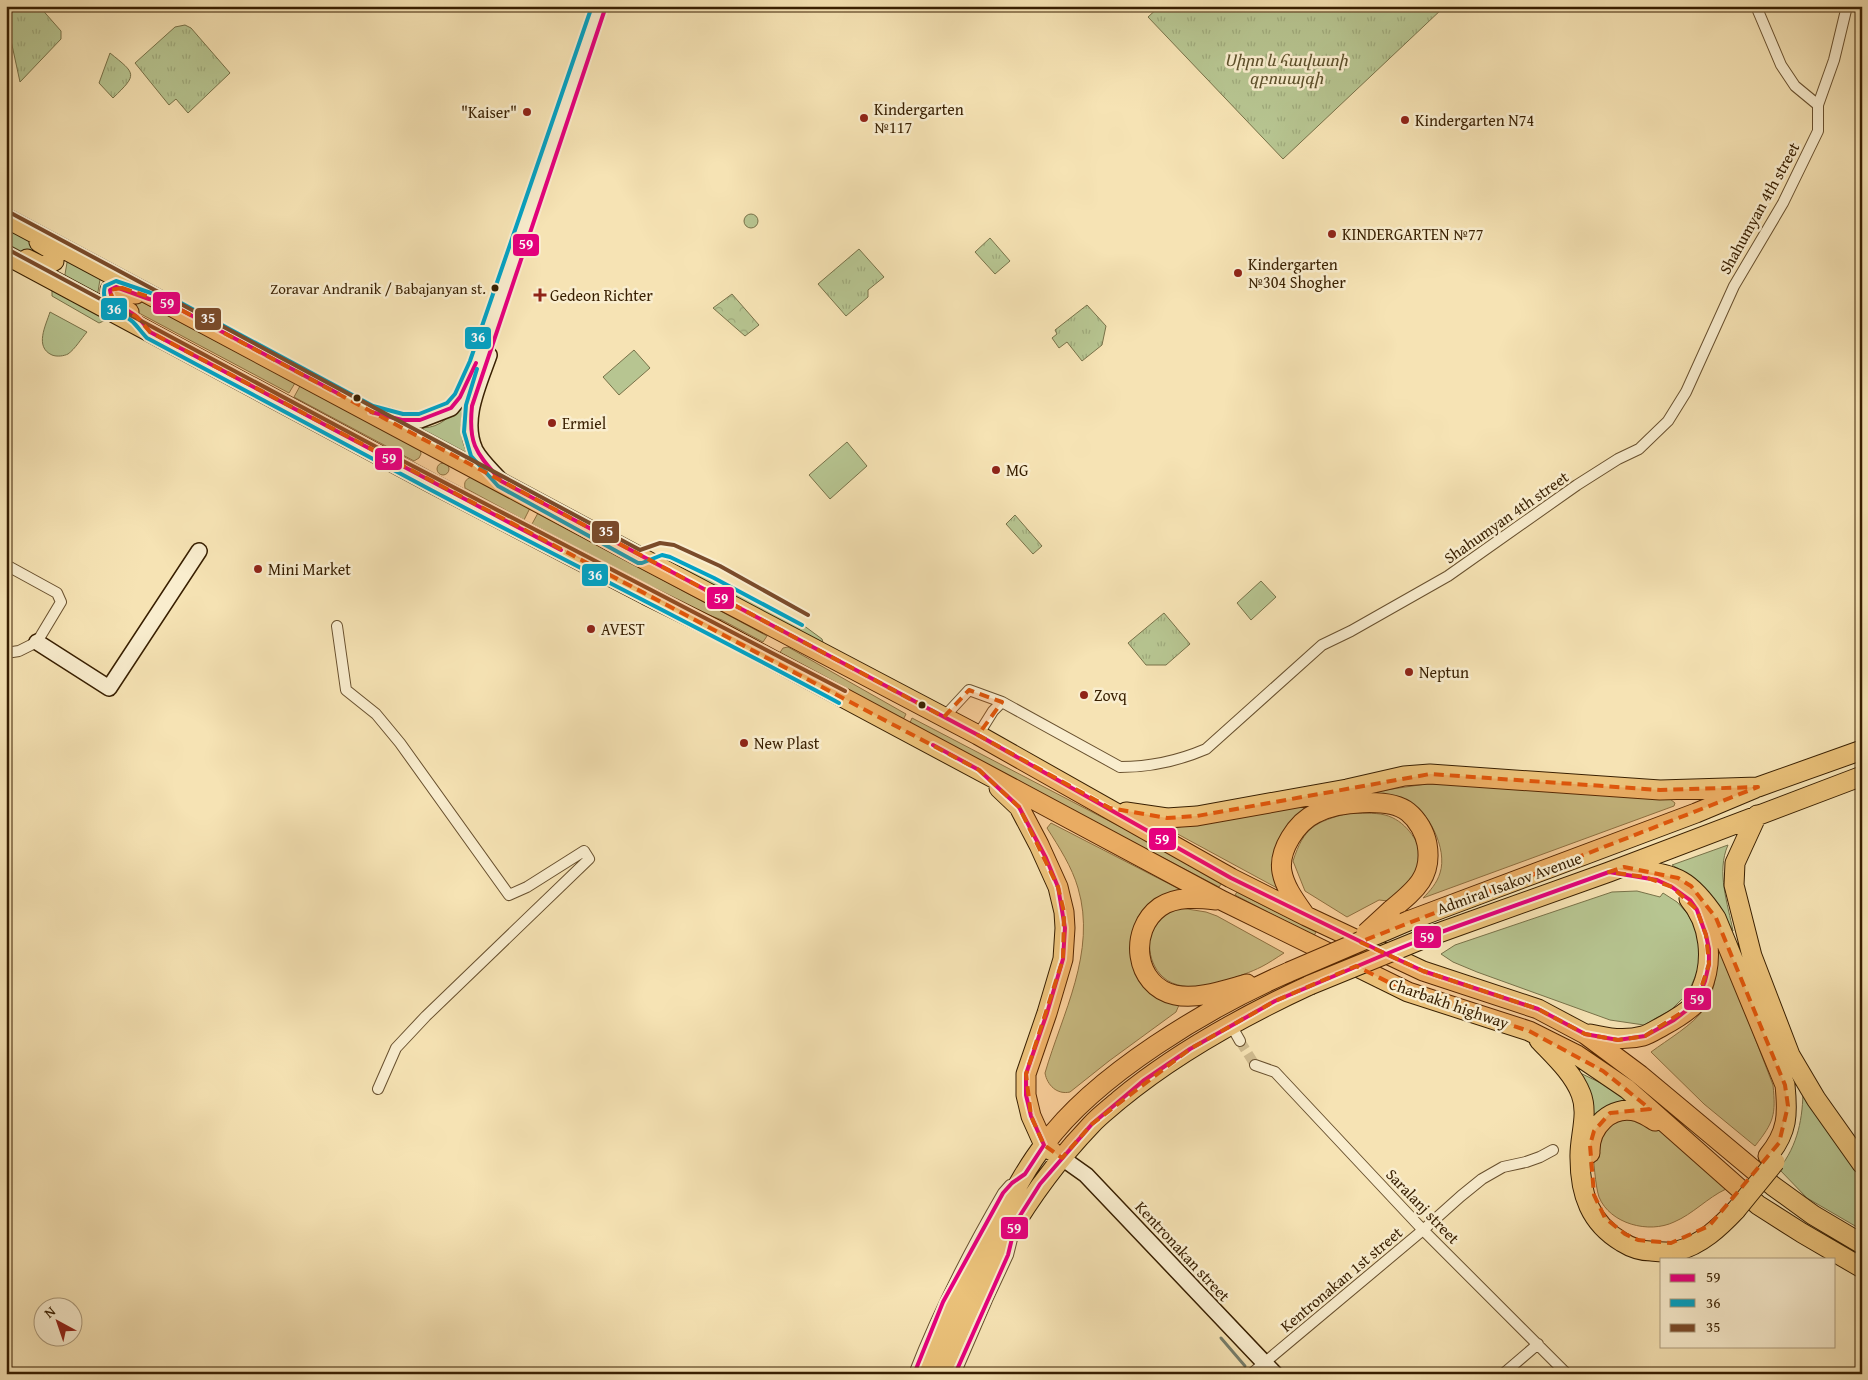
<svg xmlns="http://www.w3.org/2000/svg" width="1868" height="1380" font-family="'Gentium Book Plus','Noto Serif Armenian',serif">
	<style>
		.grass { fill: #b7c591; stroke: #787249 }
		.forest { fill: url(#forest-crowns); stroke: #787249 }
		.park { fill: url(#park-tufts); stroke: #787249 }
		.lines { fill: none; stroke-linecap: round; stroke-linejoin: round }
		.stream { stroke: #757e6c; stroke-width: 3 }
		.street-tunnel { stroke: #d0bc90; stroke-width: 10; stroke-dasharray: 10 5; stroke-linecap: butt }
		.street-casing { stroke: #68502e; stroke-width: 12 }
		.secondary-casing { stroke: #381f01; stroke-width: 18 }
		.highway-casing { stroke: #381f01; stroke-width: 21 }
		.street { stroke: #f9edce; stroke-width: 10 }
		.secondary { stroke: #f9edce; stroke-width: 15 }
		.highway { stroke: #ebc27a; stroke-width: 19 }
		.highway-bridge-casing { stroke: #381f01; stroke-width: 21; stroke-linecap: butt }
		.highway-bridge { stroke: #ebc27a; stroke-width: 19 }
		.bus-1-casing { stroke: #f9edce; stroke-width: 8 }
		.bus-2-casing { stroke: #f9edce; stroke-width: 8 }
		.bus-3-casing { stroke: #f9edce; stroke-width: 8 }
		.bus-1 { stroke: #e5007d; stroke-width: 4 }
		.bus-2 { stroke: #03a2c4; stroke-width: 4 }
		.bus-3 { stroke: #7a4b2a; stroke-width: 4 }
		.marked { fill: #df560b; fill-opacity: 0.2; stroke: #df560b; stroke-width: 4; stroke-dasharray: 10 6; stroke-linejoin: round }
		.poi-dot { fill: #8f2418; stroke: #f9edce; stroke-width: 2 }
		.bus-dot { fill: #381f01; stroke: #f9edce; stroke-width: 2 }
		.labels { text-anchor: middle; stroke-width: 5; stroke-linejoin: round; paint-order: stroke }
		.bus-label { font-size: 15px; fill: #381f01; stroke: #f9edce; text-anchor: end }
		.park-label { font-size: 16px; font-style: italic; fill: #5e512c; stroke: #f9edce }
		.poi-label { font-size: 16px; fill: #381f01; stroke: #f9edce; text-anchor: start }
		.street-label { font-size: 16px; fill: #381f01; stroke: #f9edce }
		.line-badge { stroke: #f9edce; stroke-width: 2 }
		.badge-label { font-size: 14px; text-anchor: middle; font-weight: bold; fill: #fff }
	</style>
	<defs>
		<pattern id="forest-crowns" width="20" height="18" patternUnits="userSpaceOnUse" patternTransform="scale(1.25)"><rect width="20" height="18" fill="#b7c591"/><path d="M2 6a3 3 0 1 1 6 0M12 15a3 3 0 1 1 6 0" fill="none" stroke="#9ea97b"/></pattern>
		<pattern id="park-tufts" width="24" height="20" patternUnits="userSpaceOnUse" patternTransform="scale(1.25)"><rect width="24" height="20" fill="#b7c591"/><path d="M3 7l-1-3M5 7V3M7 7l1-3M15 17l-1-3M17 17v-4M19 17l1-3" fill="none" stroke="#9ea97b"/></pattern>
	</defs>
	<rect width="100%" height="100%" fill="#f6e3b4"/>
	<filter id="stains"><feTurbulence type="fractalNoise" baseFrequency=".004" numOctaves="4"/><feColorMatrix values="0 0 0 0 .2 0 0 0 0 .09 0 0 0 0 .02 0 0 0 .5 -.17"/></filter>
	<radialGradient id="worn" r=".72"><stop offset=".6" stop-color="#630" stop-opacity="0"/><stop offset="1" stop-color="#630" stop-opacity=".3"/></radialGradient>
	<path class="grass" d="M6 228 45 250 49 253 39 261 6 243Z
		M68 257 101 273 97 298 64 280Z
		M52 286 111 318 99 323 52 296Z
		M127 294 295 383 289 393 122 304Z
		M50 312 87 332C81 339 75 349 68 354 64 356 57 357 52 355 34 347 46 325 50 312Z
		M634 350 650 368 619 395 603 377Z
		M300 386 420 449 421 454 419 458 414 461 294 397Z
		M459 403 467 406C462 423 458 435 467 452L466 454 422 430 423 428C441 427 450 417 459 403Z
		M847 442 867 466 830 499 809 475Z
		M437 469a6 6 0 1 1 12 0a6 6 0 1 1-12 0Z
		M471 477 530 508 524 520 465 488C464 482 465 480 471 477Z
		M538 513 767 636 763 642 722 620 682 605 532 524Z
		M673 557 803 625 822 639 824 646 665 560Z
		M1261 581 1276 597 1251 620 1237 603Z
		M788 647 906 714 902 722 779 654 783 648Z
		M912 718 1138 836 1222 883 1219 887 909 725Z
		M1426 784 1477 785 1670 799 1675 803 1674 806 1423 898C1430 891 1437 883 1440 873 1448 849 1428 809 1406 800 1397 796 1377 797 1367 796L1365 793Z
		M1305 805 1306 811C1272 837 1277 848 1277 888L1172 831 1173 828Z
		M1349 813C1360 814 1374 812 1385 815 1405 820 1418 840 1423 858L1408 885 1388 901 1379 900 1347 917 1305 891 1293 861C1304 827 1315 822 1349 813Z
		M1051 823 1181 890 1134 942 1179 1005 1176 1012 1109 1061 1070 1092C1057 1095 1047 1085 1045 1073 1062 1014 1097 952 1078 888 1072 867 1059 847 1047 828Z
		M1728 845C1716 872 1728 904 1733 931 1714 898 1706 885 1672 865Z
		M1637 891 1660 897 1663 893 1677 902 1687 913 1696 929 1702 961 1688 993 1671 1010 1644 1025 1610 1020 1477 972 1453 962 1441 954 1455 945 1612 892Z
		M1237 892 1316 932 1314 936 1235 895Z
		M1181 908 1206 912 1217 916 1284 953C1276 958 1269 963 1261 967 1243 976 1202 990 1183 986 1176 985 1168 982 1163 977 1146 962 1144 929 1163 915 1168 911 1174 910 1181 908Z
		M1719 944 1773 1085C1776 1115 1774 1122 1755 1146L1704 1104 1651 1052C1667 1040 1693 1025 1705 1008 1716 991 1717 964 1719 944Z
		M1570 1068 1613 1089 1649 1114 1631 1107 1592 1128Z
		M1803 1088 1862 1175V1230L1807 1198 1779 1169C1798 1145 1803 1118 1803 1088Z
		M1619 1115 1662 1126 1726 1189C1707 1198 1693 1214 1674 1222 1649 1234 1610 1224 1599 1197 1595 1185 1594 1160 1592 1147Z"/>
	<path class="forest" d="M732 294 759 325 745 336 713 308Z"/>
	<path class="park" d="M19 6H39L61 31V39L20 82 7 22 12 12Z
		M1160 6H1441L1443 8 1283 159 1148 17Z
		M185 25 191 28 230 73 188 113 176 99 169 105 135 63 175 27Z
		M110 53C136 74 138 74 113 98L99 83Z
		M744 221a7 7 0 1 1 14 0a7 7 0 1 1-14 0Z
		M990 238 1010 261 995 274 975 252Z
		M859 249 884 277 868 290V297L846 316 818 284Z
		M1087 305 1106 326 1102 345 1082 361 1067 342 1059 348 1052 338 1057 334 1055 330Z
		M1015 515 1042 546 1033 554 1006 524Z
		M1164 613 1190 644 1166 665H1146L1128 643Z"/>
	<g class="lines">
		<path class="stream" d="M1221 1338 1245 1366"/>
		<path class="street-tunnel" d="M1240 1041 1255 1065"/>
		<g class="street-casing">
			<path id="street" d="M1756 6 1781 65 1795 86 1818 105
				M6 565 57 593 61 602 37 642 19 651 6 653
				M337 626 346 690 376 714 400 743 509 895 527 887 584 851 589 859 426 1016 396 1048 378 1089
				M944 717 969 690 1002 702
				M978 735 993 711 1002 702 1120 767C1150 767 1178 761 1206 749L1322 645 1351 631 1448 576 1577 485 1618 459 1639 449 1668 421 1686 392 1734 286 1783 203 1818 131V105L1834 60 1847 6
				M1231 1025 1240 1041
				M1255 1065 1275 1072 1423 1230 1567 1374
				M914 1374C939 1309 968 1253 1003 1193L1010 1185
				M955 1374 987 1300 1008 1255 1012 1239
				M1251 1374 1423 1230 1461 1196 1482 1179 1503 1167 1526 1162 1540 1157 1553 1150
				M1503 1374 1538 1344"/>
		</g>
		<g class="secondary-casing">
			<path id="secondary" d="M489 355C479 384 461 420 475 450 481 461 492 471 500 480
				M385 415 402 420H420L451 408 460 397 476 363 499 298 599 6
				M37 642 109 688 199 551
				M1062 1158 1086 1175 1275 1374"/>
		</g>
		<g class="highway-casing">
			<path id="highway" d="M6 218 640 557 978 735 1231 878 1306 916 1423 971 1538 1009 1585 1034 1640 1075 1773 1186 1813 1215 1862 1244
				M6 255 433 484 646 595 717 630 1223 901 1408 992 1529 1031 1577 1055 1627 1089 1758 1205 1802 1233 1862 1268
				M27 259 43 267 54 261V251L39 242
				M129 312C118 306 110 304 110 290L116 287 136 294
				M999 788 1019 807 1039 845 1058 887 1064 912 1065 928 1063 959 1047 1013 1026 1074V1095L1031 1116 1044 1145 1052 1151
				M1126 812 1167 818 1197 816 1347 789 1404 776 1430 774 1660 790 1758 787
				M1757 815 1735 863 1734 885 1752 956 1790 1055 1816 1099 1862 1164
				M1624 867C1673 876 1686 873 1716 918L1785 1085C1788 1114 1788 1132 1768 1156
				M1216 900C1198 898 1176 896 1160 907 1128 930 1134 986 1175 995 1197 1000 1225 990 1247 984
				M1305 915C1296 902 1285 888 1282 872 1278 850 1297 822 1316 813 1337 802 1389 797 1408 812 1418 820 1425 833 1427 844 1433 877 1414 891 1391 910
				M1408 921 1696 813 1758 787 1862 750
				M1430 936 1609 872 1862 776
				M1590 1034C1608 1038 1624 1041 1643 1036 1650 1034 1657 1029 1663 1026 1674 1020 1686 1013 1695 1004 1698 1000 1700 994 1701 990 1714 961 1710 923 1689 899
				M1539 1040C1554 1056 1573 1073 1581 1094 1589 1114 1579 1138 1580 1158 1580 1194 1590 1223 1622 1242 1630 1247 1641 1251 1651 1251 1659 1252 1669 1253 1677 1251 1701 1245 1720 1227 1736 1210
				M1590 1153C1589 1127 1611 1104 1638 1112 1644 1114 1650 1118 1655 1121
				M926 1374C947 1321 972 1270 999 1220 1013 1194 1026 1168 1044 1145 1096 1074 1209 1007 1289 972
				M941 1374C978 1282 1022 1197 1091 1125 1099 1116 1110 1108 1119 1100 1177 1052 1243 1016 1310 985"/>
		</g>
		<use href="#street" class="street"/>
		<use href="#secondary" class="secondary"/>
		<use href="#highway" class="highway"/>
		<g class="highway-bridge-casing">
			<path id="highway-bridge" d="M1366 933 1391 910
				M1289 972 1408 921
				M1310 985 1430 936
				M1736 1210 1775 1162"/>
		</g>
		<use href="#highway-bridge" class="highway-bridge"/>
		<g class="bus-1-casing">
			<path id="bus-1" d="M606 6 472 406C468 445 476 452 501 481L978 735 1231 878 1386 954
				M339 394 168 303 149 299 116 287 110 290C112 307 126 307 137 317 142 321 146 327 150 332L561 550
				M371 412 402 420H420L451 408 460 397 476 363
				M1609 872 1657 880 1672 887 1690 900 1697 910 1706 935 1709 949V964L1705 981 1696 1003 1674 1020 1645 1036 1618 1040 1585 1034 1538 1009 1423 971 1386 954 1430 936Z
				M914 1374 943 1302 1003 1193 1012 1183 1025 1174 1044 1145 1031 1116 1026 1095V1074L1047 1013 1063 959 1065 928 1058 887 1046 858 1019 807 979 770 933 745
				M955 1374 1008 1255 1016 1222 1040 1184 1092 1124 1143 1081 1190 1049 1275 1001 1386 954"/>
		</g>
		<g class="bus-2-casing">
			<path id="bus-2" d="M592 6 470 361 455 394 447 403 419 414H403L373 406 170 297 151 293 116 281 105 286C99 308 121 311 133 322 138 327 142 333 147 338 242 388 336 440 431 490 567 562 704 630 839 703
				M477 369 466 405 464 432 471 456 498 486 638 563H642L662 555 670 557 714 578 802 625"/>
		</g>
		<g class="bus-3-casing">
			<path id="bus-3" d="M9 212 640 550 660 543 674 545 720 566 808 615
				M9 250 382 450 845 691"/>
		</g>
		<use href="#bus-1" class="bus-1"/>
		<use href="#bus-2" class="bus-2"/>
		<use href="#bus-3" class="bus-3"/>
	</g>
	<path class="marked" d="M122 288 168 303 944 717 969 690 1002 702 978 735 1110 808 1167 818 1197 816 1430 774 1660 790 1758 787 1360 942 1423 971 1538 1009 1585 1034 1618 1040 1645 1036 1696 1003 1709 964 1706 935 1697 910 1672 887 1645 877 1609 872 1624 867 1678 878 1691 886 1716 918 1785 1085 1788 1106 1779 1143 1709 1226 1671 1243 1638 1240 1625 1234 1605 1218 1594 1195 1590 1145 1594 1131 1610 1113 1650 1109 1603 1071 1529 1031 1408 992 1356 966 1275 1001 1190 1049 1092 1124 1062 1158 1044 1145 1031 1116 1026 1074 1063 959 1064 912 1058 887 1019 807 979 770 150 332 137 317 114 304 110 290Z"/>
	<g class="poi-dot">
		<circle cx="527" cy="112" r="5"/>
		<circle cx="864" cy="118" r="5"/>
		<circle cx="1405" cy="120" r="5"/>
		<circle cx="1332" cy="234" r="5"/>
		<circle cx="1238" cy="273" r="5"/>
		<path d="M537.5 287.5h5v5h5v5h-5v5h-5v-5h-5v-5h5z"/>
		<circle cx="552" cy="423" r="5"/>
		<circle cx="996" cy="470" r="5"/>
		<circle cx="258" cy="569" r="5"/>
		<circle cx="591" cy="629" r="5"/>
		<circle cx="1409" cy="672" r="5"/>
		<circle cx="1084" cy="695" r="5"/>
		<circle cx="744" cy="743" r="5"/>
	</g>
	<g class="bus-dot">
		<circle cx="495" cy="288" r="4.5"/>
		<circle cx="357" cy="398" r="4.5"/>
		<circle cx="922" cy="705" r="4.5"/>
	</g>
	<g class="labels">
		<g class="bus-label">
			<text x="486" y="294">Zoravar Andranik / Babajanyan st.</text>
		</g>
		<g class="park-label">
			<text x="1286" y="66">Սիրո և հավատի<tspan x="1286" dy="18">զբոսայգի</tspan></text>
		</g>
		<g class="poi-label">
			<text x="874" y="115">Kindergarten<tspan x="874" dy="18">№117</tspan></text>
			<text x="517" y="118" text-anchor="end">"Kaiser"</text>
			<text x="1415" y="126">Kindergarten N74</text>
			<text x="1342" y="240">KINDERGARTEN №77</text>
			<text x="1248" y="270">Kindergarten<tspan x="1248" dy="18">№304 Shogher</tspan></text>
			<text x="550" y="301">Gedeon Richter</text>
			<text x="562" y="429">Ermiel</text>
			<text x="1006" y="476">MG</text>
			<text x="268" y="575">Mini Market</text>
			<text x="601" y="635">AVEST</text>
			<text x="1419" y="678">Neptun</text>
			<text x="1094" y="701">Zovq</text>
			<text x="754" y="749">New Plast</text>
		</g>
		<g class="street-label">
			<text transform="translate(1759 208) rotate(-61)" y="6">Shahumyan 4th street</text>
			<text transform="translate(1506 517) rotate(-35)" y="6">Shahumyan 4th street</text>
			<text transform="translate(1509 883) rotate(-20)" y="6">Admiral Isakov Avenue</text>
			<text transform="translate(1449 1003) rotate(19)" y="6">Charbakh highway</text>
			<text transform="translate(1423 1206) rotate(46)" y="6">Saralanj street</text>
			<text transform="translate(1183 1251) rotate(47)" y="6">Kentronakan street</text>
			<text transform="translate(1341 1279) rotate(-40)" y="6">Kentronakan 1st street</text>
		</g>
	</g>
	<g class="line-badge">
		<rect x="512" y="233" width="28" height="24" rx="5" fill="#e5007d"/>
		<rect x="152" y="291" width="29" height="24" rx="5" fill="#e5007d"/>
		<rect x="100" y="297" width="28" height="24" rx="5" fill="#03a2c4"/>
		<rect x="194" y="307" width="28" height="24" rx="5" fill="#7a4b2a"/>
		<rect x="464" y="326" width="28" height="24" rx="5" fill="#03a2c4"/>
		<rect x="374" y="447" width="29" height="24" rx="5" fill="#e5007d"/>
		<rect x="591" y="520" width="29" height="24" rx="5" fill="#7a4b2a"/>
		<rect x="581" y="563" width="28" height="24" rx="5" fill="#03a2c4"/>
		<rect x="706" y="586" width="29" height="24" rx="5" fill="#e5007d"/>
		<rect x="1148" y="827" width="29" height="24" rx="5" fill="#e5007d"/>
		<rect x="1413" y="925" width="29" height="24" rx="5" fill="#e5007d"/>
		<rect x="1683" y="987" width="29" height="24" rx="5" fill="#e5007d"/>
		<rect x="1000" y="1216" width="29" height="24" rx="5" fill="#e5007d"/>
	</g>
	<g class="badge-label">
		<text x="526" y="249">59</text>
		<text x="167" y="308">59</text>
		<text x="114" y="314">36</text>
		<text x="208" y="323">35</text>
		<text x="478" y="342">36</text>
		<text x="389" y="463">59</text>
		<text x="606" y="536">35</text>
		<text x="595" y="580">36</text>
		<text x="721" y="603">59</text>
		<text x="1162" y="844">59</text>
		<text x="1427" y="942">59</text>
		<text x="1697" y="1004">59</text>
		<text x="1014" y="1233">59</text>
	</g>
	<rect width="1868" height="1380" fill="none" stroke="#f6e3b4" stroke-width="25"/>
	<rect x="8" y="8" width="1853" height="1365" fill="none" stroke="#381f01" stroke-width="2.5"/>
	<rect x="12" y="12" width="1843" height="1355" fill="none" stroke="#381f01"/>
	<rect x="1660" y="1258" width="175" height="90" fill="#f9edce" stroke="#ac9b7c"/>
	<rect x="1670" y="1274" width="25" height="8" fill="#e5007d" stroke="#ac9b7c"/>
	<text x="1706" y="1282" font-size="15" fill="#381f01">59</text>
	<rect x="1670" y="1299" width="25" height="8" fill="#03a2c4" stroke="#ac9b7c"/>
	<text x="1706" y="1308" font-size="15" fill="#381f01">36</text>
	<rect x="1670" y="1324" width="25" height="8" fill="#7a4b2a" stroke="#ac9b7c"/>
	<text x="1706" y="1332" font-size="15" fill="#381f01">35</text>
	<g transform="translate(58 1322) rotate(320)"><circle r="24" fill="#f9edce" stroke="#ac9b7c"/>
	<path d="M0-4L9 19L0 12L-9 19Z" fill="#8f2418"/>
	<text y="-8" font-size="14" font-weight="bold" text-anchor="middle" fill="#381f01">N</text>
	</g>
	<rect width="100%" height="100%" filter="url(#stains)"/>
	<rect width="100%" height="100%" fill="url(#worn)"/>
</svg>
